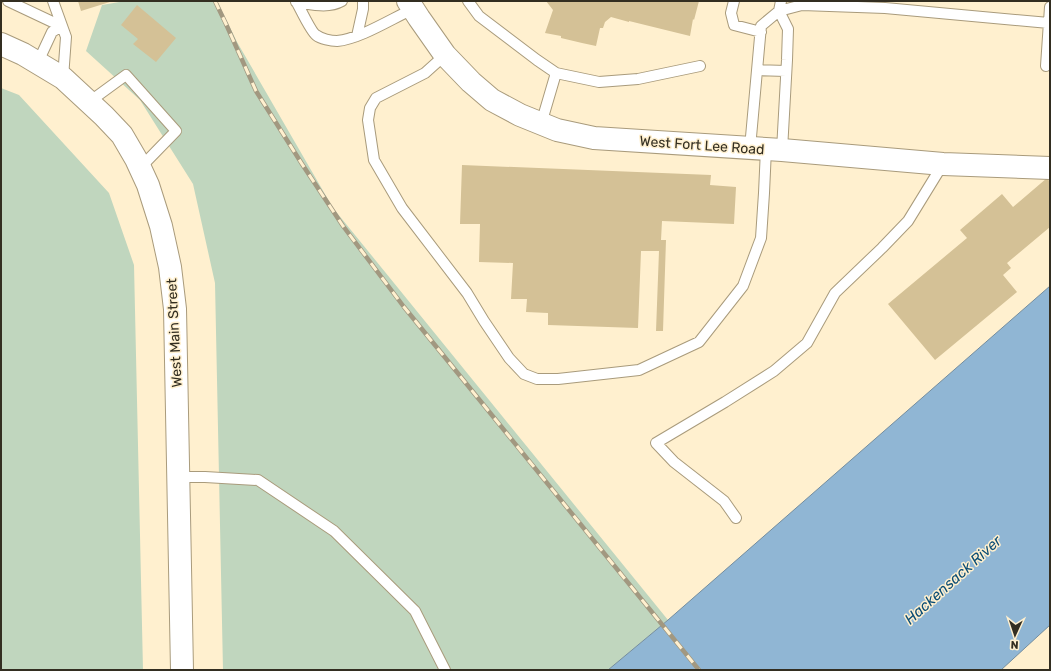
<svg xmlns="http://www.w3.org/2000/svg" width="1051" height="671" font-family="Rubik,sans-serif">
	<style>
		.green { fill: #c0d6be }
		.water { fill: #90b6d4; stroke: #748d9e }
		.building { fill: #d4c196 }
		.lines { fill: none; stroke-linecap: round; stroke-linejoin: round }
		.lane-casing { stroke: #a99b7c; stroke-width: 12 }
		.secondary-casing { stroke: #a99b7c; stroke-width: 24 }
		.lane { stroke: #fff; stroke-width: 10 }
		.secondary { stroke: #fff; stroke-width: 22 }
		.rail-casing { stroke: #a29880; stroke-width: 4.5 }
		.rail { stroke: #fff0cf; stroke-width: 3; stroke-dasharray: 9; stroke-linecap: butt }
		.labels { text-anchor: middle; stroke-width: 3; stroke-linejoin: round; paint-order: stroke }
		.street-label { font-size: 14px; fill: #332e21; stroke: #fff0cf }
		.water-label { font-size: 15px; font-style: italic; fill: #0b4d75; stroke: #fff0cf }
	</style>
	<rect width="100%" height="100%" fill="#fff0cf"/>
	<path class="green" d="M125 1H217L237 42 333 208 668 620 608 670H223L215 283 193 184 140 100 86 51 102 5Z
		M1 88 19 95 109 193 134 265 143 670H1Z"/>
	<path class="water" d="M1050 286V625L1001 670H608L668 620Z"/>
	<path class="building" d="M78 1H113L81 11Z
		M546 1H699L694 20 693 19 690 36 629 21V22L611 17 605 22 603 28H600L596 46 582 43 561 38V36L545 33 553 10Z
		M137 5 176 38 156 62 133 44 138 39 121 25Z
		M462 165 711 175 710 185 736 187 734 224 662 221 661 240H666L663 331H656L659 251H641L638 328 548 325V313L526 312 527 299H511L513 263 479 262 480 224H460Z
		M1047 178 1050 182V227L1007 263 1011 268 1003 275 1017 292 935 360 888 304 967 238 960 230 1002 194 1013 207Z"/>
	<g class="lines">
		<g class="lane-casing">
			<path id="lane" d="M8 1 61 26
				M53 1 66 37 63 78
				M296 1C300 8 311 32 316 35 321 39 331 41 337 41 360 39 391 19 413 9
				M468 1 479 16 537 60 556 73 541 124
				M734 1 731 13 734 25 761 32
				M781 1 779 11 788 29 787 60 782 150
				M296 2C311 4 328 9 342 1
				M357 36 363 9V1
				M445 55 425 73 376 98 370 108 368 120 374 160 402 208 467 293 484 321 509 358 524 374 537 379H558L639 370 699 342 743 286 761 238 764 193 766 149
				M38 62 52 32 61 26
				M1046 66 1050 7
				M757 70 786 71
				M556 73 599 82 638 79 700 66
				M89 102 126 75 176 131 140 168
				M750 148 761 26 779 11 802 5 885 8 1049 23
				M178 477H205L258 480 334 531 415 611 445 670
				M736 518 724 501 674 462 656 443 725 402 774 371 807 343 835 293 882 248 908 221 943 164"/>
		</g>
		<g class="secondary-casing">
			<path id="secondary" d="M408 1 419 18 445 55 471 82 492 100 520 115 557 130 594 138 782 150 943 164 1050 168
				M1 44 23 54 63 78 104 116 122 135 136 159 148 185 161 226 170 267 175 309 182 670"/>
		</g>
		<use href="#lane" class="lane"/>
		<use href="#secondary" class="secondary"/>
		<g class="rail-casing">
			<path id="rail" d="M215 1 226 24 256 91 302 164 343 226 404 307 699 670"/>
		</g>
		<use href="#rail" class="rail"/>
	</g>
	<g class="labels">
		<g class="street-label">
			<text transform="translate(702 145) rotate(4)" y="5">West Fort Lee Road</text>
			<text transform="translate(174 333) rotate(-93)" y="5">West Main Street</text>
		</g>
		<g class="water-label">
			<text transform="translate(953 580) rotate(-42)" y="5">Hackensack River</text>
		</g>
	</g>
	<rect width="1051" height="671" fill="none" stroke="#332e21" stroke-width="4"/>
	<g transform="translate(1015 635) rotate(183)" stroke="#fff0cf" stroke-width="3" paint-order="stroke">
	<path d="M0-3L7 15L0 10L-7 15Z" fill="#332e21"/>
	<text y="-6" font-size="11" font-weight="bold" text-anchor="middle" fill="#332e21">N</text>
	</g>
</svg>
